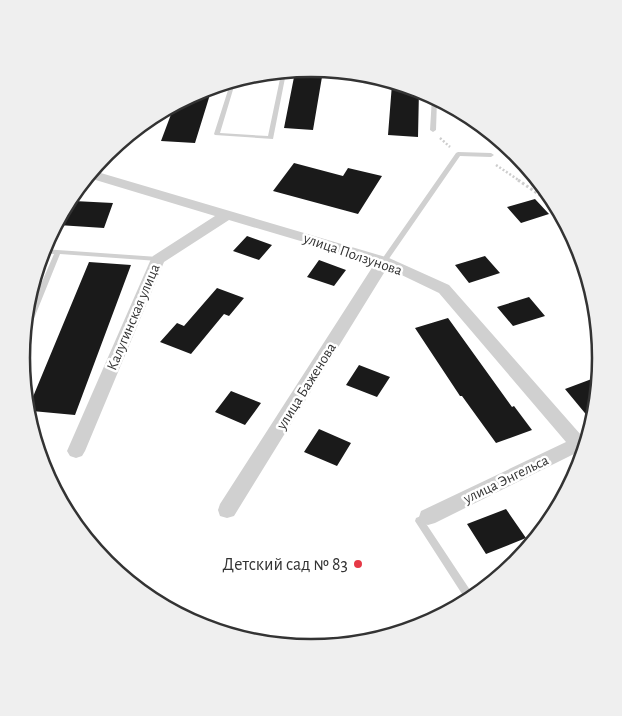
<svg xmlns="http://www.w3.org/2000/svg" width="622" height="716" font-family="'Alegreya Sans',sans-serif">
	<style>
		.building { fill: #1a1a1a }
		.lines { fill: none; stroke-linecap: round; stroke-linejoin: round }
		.path-far1 { stroke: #cdcdcd; stroke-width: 2.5; stroke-dasharray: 2 2; stroke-linecap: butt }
		.path { stroke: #cdcdcd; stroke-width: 3; stroke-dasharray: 2.5 2.5; stroke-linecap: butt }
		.service { fill: #d0d0d0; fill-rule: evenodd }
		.minor { fill: #d0d0d0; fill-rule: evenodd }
		.poi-dot { fill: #e63946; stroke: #fff; stroke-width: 2 }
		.labels { text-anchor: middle; stroke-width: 5; stroke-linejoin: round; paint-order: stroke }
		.street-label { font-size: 15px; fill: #333; stroke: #fff }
		.near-poi-label { font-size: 18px; fill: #333; stroke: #fff; text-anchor: end }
		.rim { fill: none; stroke: #333; stroke-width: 2.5 }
	</style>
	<rect width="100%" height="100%" fill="#fff"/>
	<path class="building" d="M311 68 323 71 313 130 284 128 295 72Z
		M392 84 419 90 418 137 388 135Z
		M212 88 195 143 161 141 173 109 200 90Z
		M294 163 343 176 348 168 382 176 358 214 273 191Z
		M535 199 549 214 521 223 507 207Z
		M74 201 113 203 104 228 58 225Z
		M247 236 272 245 259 260 233 251Z
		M485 256 500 273 469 283 455 265Z
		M319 260 346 270 334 286 307 277Z
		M89 262 131 265 75 415 32 411 30 404Z
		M217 288 244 298 229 316 224 314 191 354 160 342 177 323 184 326Z
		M529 297 545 316 513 326 497 307Z
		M448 318 512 407 514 406 532 430 496 443 462 396H460L415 328Z
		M359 365 390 377 377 397 346 385Z
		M597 377 593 395 589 418 565 389Z
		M231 391 261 403 245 425 215 412Z
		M319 429 351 443 337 466 304 452Z
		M506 509 526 538 486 554 467 524Z"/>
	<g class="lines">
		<path class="path-far1" d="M440 138 450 147
			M496 165 520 181"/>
		<path class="path" d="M518 180 547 200"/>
		<path class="service" d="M286 73 273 139 215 135 214 134 230 84 235 83 220 133 268 136 281 74Z
			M432 97 437 100 436 130 433 132 430 130Z
			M458 152 491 153 494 155 491 157 460 156 386 263H382L381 261 382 259 456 153Z
			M43 249 158 257 161 259 158 261 60 254 33 321 29 324 31 307 54 254 42 253Z
			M428 513 431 514 432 517 431 520 425 522 472 593 464 597 415 521 416 518Z"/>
		<path class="minor" d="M94 171 389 258 449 285 581 435 586 434 581 456 576 453 435 523 428 525 421 523 419 517 421 511 566 442 439 293 387 268 234 516 227 518 220 516 218 510 220 504 375 263 229 220 164 262 85 451 82 456 76 458 70 456 67 451 151 259 153 256 215 216 89 178Z"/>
	</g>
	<circle class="poi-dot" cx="358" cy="564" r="5"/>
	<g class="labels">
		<g class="street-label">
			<text transform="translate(353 254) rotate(19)" y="5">улица Ползунова</text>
			<text transform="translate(133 317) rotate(-67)" y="5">Калугинская улица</text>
			<text transform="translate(306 386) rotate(-58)" y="5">улица Баженова</text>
			<text transform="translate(506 479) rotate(-26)" y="5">улица Энгельса</text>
		</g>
		<g class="near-poi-label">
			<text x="348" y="570">Детский сад № 83</text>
		</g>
	</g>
	<path d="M0 0H622V716H0ZM30 358a281 281 0 1 1 562 0a281 281 0 1 1-562 0Z" fill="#efefef" fill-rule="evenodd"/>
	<path class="rim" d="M30 358a281 281 0 1 1 562 0a281 281 0 1 1-562 0Z"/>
</svg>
